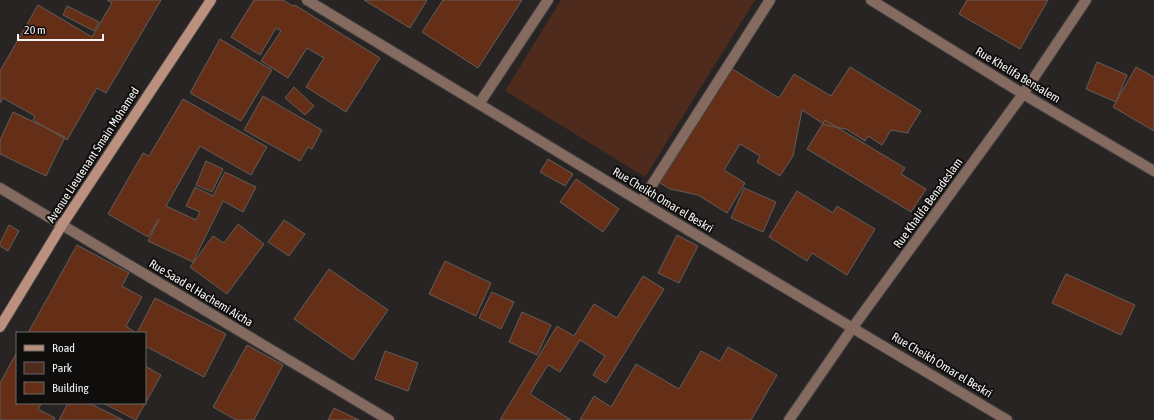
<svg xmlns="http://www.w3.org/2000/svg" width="1154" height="420" font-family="'Asap Condensed',sans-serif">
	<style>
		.green { fill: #4e2b1d }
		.building { fill: #642e17; stroke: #615e5c }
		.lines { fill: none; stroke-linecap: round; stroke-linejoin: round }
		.street-casing { stroke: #444140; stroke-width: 12 }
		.secondary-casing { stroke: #444140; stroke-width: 12 }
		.street { stroke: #846a5f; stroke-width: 10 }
		.secondary { stroke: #bb907f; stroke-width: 10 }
		.labels { text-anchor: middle; stroke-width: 4; stroke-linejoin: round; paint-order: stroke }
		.street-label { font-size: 12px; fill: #f5f4f3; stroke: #0f0e0d }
	</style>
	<rect width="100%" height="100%" fill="#272423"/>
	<path class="green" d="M561 0H755L645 177 505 91Z"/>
	<path class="building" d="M107 0H161L106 93 97 88 67 140 33 120 35 116 3 98 0 103V71L38 5 92 37 112 3Z
		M254 0H283L293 6 295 5 380 58 346 112 306 87 324 58 307 48 288 78 261 61 281 31 276 28 260 55 231 37Z
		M364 0H427L410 28Z
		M443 0H522L478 68 422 32Z
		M967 0H1048L1020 49 959 14Z
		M67 6 99 22 94 31 63 15Z
		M220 39 272 70 241 121 190 93Z
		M1097 62 1127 75 1116 102 1086 89Z
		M850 67 921 111 910 128 908 133 891 130 882 145 868 136 865 141 846 129 825 125 802 110 793 156 780 176 757 162 760 156 740 144 724 170 745 183 727 213 698 195 670 189 660 183 731 68 779 98 794 74 831 96Z
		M1136 67 1154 77V131L1113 107Z
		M294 87 314 106 305 115 285 98Z
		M263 96 322 130 312 149 308 147 300 161 244 130Z
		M183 99 267 147 251 175 200 146 166 206 196 220 200 212 186 206 195 187 213 196 225 172 256 187 243 212 223 201 193 262 148 241 159 219 148 237 108 214 143 153 149 156Z
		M13 112 65 137 46 176 0 154V140Z
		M825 120 905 168 901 174 926 189 911 212 807 149Z
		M548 159 573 174 565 186 540 172Z
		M206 161 223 169 212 192 196 185Z
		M576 179 619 209 603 232 560 202Z
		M744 188 776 202 763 232 731 218Z
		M797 191 833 213 837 206 875 229 847 275 812 253 807 261 769 237Z
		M284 220 305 234 289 256 268 242Z
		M238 224 264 244 227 294 190 267 213 236 224 243Z
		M9 225 19 231 8 251 0 246V243Z
		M677 235 698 246 679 283 658 273Z
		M77 245 129 273 122 286 142 297 126 326 136 333H28Z
		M445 261 491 283 476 316 429 294Z
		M329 269 388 310 353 360 294 319Z
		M1066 274 1135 305 1121 335 1052 303Z
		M643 276 664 289 606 383 593 375 605 356 580 340 560 372 548 365 530 394 571 420H500L557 326 574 336 594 304 617 318Z
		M492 292 514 302 501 329 479 318Z
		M155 298 226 334 204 377 145 346V333H137Z
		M522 312 551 325 537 355 509 342Z
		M247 345 283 365 254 420H236L213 407Z
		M728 347 777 375 751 420H580L594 396 611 407 636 364 679 389 701 351 720 361Z
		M385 351 418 363 408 391 375 379Z
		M17 352V403H42L38 409 55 418 54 420H2L0 419V383Z
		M145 366 161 375 136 420 103 403H145Z
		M68 403H89L123 420H59Z
		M334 408 359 420H328Z"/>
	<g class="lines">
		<g class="street-casing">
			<path id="street" d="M307 0 641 202 1007 420
				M871 0 1023 94 1154 171
				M479 104 548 0
				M0 188 389 420
				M641 202 770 0
				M789 420 853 327 1023 94 1086 0"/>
		</g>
		<g class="secondary-casing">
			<path id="secondary" d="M0 327 62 225 211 0"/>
		</g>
		<use href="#street" class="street"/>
		<use href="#secondary" class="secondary"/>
	</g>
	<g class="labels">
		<g class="street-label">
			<text transform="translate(1018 75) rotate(31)" y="4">Rue Khelifa Bensalem</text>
			<text transform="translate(93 155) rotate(-57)" y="4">Avenue Lieutenant Smain Mohamed</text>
			<text transform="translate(663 200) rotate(31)" y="4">Rue Cheikh Omar el Beskri</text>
			<text transform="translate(928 203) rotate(-54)" y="4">Rue Khalifa Benadeslam</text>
			<text transform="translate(201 293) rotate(31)" y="4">Rue Saad el Hachemi Aicha</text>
			<text transform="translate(942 365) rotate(31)" y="4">Rue Cheikh Omar el Beskri</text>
		</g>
	</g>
	<rect x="16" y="332" width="130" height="72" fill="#0f0e0d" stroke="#6b6a69"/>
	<rect x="24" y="345" width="20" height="6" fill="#bb907f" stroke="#6b6a69"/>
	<text x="52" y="352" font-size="12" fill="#f5f4f3">Road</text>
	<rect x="24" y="362" width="20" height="12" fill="#4e2b1d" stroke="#6b6a69"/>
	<text x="52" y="372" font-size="12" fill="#f5f4f3">Park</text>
	<rect x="24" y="382" width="20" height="12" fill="#642e17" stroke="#6b6a69"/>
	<text x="52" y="392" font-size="12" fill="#f5f4f3">Building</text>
	<path d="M18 34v6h85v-6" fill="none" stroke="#f5f4f3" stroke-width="2"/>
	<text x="24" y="34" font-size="12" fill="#f5f4f3" stroke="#0f0e0d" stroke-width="3" paint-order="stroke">20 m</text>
</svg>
